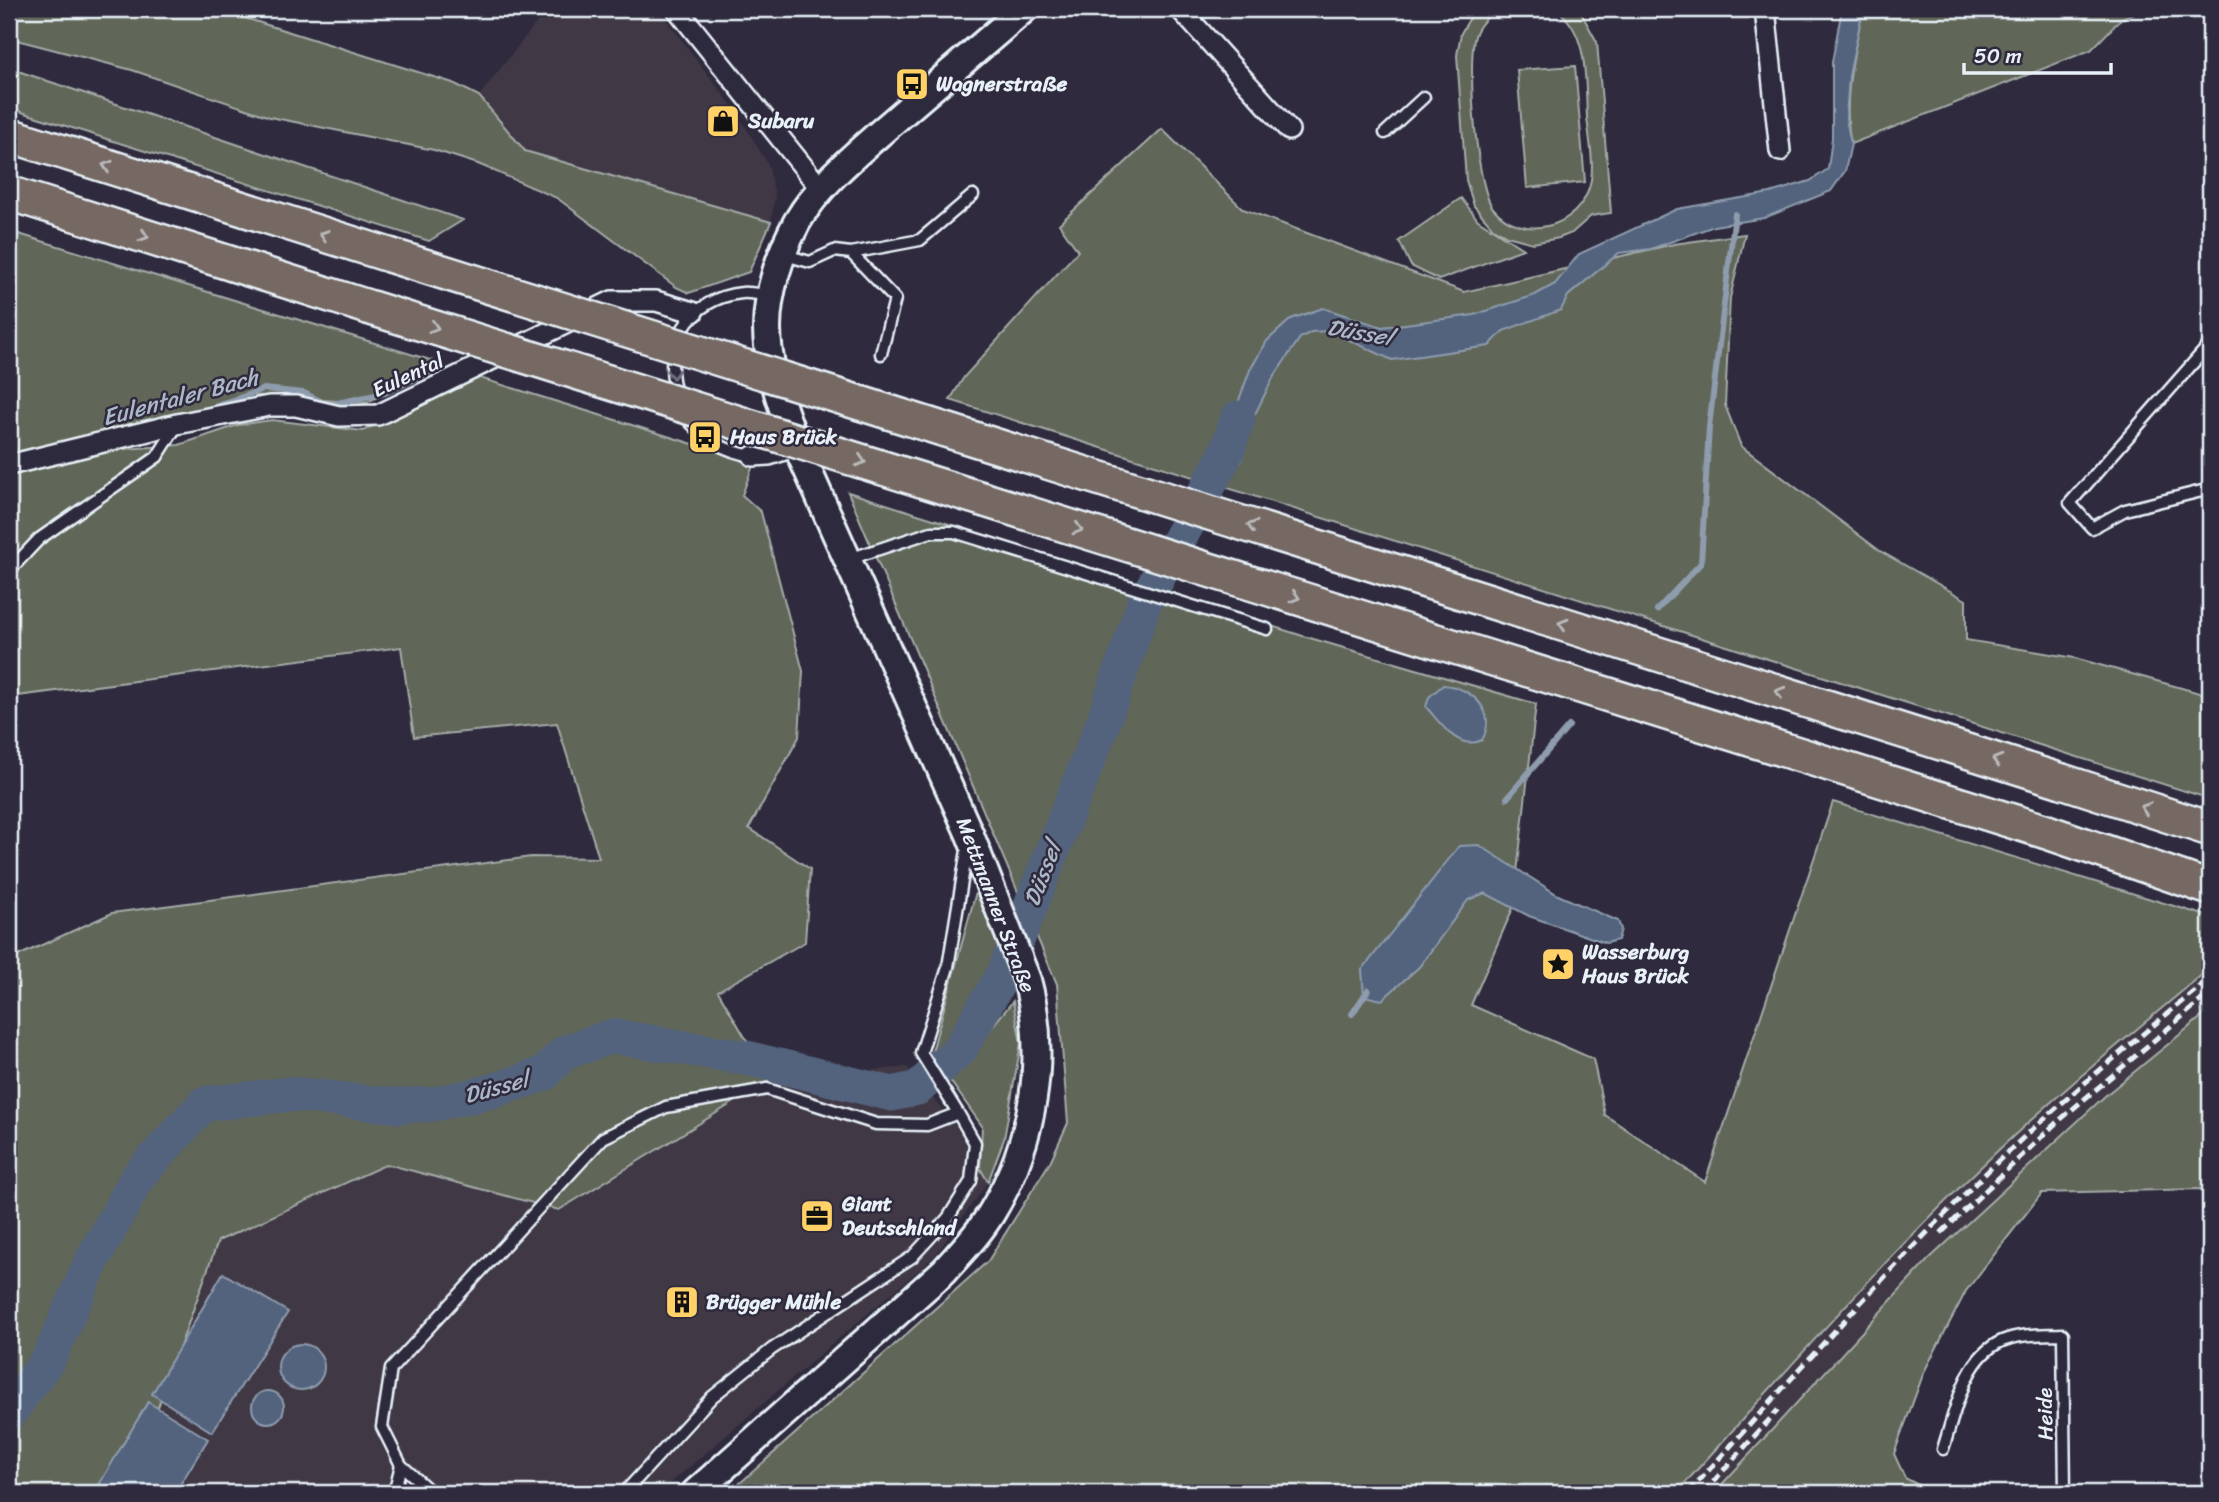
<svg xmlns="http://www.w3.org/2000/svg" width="2219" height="1502" font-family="Sriracha,sans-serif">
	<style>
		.built { fill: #403945 }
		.green { fill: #606658; stroke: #a4aca8; stroke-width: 2 }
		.water { fill: #52637d; stroke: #8e9cae; stroke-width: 2 }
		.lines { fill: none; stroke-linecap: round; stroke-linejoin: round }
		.stream { stroke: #8e9cae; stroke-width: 6 }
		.river { stroke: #52637d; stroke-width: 35 }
		.service-casing { stroke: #e8f1f8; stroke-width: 15 }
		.minor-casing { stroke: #e8f1f8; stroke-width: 24 }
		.secondary-casing { stroke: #e8f1f8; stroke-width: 32 }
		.motorway-casing { stroke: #e8f1f8; stroke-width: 38 }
		.service { stroke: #2f2a3d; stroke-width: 10 }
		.minor { stroke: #2f2a3d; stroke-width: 19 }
		.secondary { stroke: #2f2a3d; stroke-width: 26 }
		.motorway { stroke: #766964; stroke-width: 33 }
		.rail { stroke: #e8f1f8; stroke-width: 5; stroke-dasharray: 10 5; stroke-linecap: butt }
		.motorway-bridge-casing { stroke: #e8f1f8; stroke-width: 38; stroke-linecap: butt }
		.motorway-bridge { stroke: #766964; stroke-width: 33 }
		.oneway { stroke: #babbbd }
		.oneway2 { stroke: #70707e }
		.labels { text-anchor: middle; stroke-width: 5; stroke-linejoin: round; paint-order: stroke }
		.poi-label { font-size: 21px; font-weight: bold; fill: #e8f1f8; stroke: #2f2a3d; text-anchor: start }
		.street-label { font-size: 21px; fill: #e8f1f8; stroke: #2f2a3d }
		.water-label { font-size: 23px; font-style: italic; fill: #acb8c7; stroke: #2f2a3d }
	</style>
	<rect width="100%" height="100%" fill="#2f2a3d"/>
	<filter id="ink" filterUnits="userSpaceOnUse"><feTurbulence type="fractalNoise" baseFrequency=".0143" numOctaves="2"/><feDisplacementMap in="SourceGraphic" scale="14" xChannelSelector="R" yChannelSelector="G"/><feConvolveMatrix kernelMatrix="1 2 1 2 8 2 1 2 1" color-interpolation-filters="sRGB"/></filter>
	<g filter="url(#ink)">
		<path class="built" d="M547 9H658L735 110 768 164 775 196 771 222 525 151 479 96Z
			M2210 968V1010L2106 1095 1929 1259 1714 1493H1676L1869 1280 1985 1163 2044 1108Z
			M907 1067 956 1126 988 1182 934 1257 659 1493H127L218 1242 387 1164 558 1210 770 1080Z"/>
		<path class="green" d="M9 9H216L453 83 479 96 525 151 771 222 749 272 689 293 676 287 557 198 478 164 434 150 270 117 132 70 9 38Z
			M1475 9H1499C1489 15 1478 25 1475 36 1467 63 1476 187 1493 208 1522 243 1579 228 1590 185 1595 165 1589 138 1587 117 1585 79 1589 33 1556 9H1579L1597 42 1611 213 1591 216 1572 233 1559 238 1533 243 1507 236 1493 228 1474 206 1466 180 1457 55 1461 33Z
			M1863 9H2144L2122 18 2091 50 1851 144C1842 98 1854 54 1863 9Z
			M1575 66 1585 182 1527 188 1517 70Z
			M9 68 463 220 429 241 9 108Z
			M1162 129 1243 209 1464 292 1674 244 1745 234 1730 298 1725 405 1741 446 1880 551 1966 600V640L2075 658 2210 696V799L950 400 964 377 1078 251 1059 224Z
			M1461 198 1478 220 1523 249 1439 280 1411 266 1399 241Z
			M9 231 440 363 366 403 248 395 207 413 122 426 125 449 179 445 238 425 272 420 363 431 477 377 754 463 742 495 761 512 803 671 799 737 749 828 810 869 805 942 718 991 770 1080 559 1210 387 1164 218 1241 127 1493H9V960L112 913 531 857 599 858 557 723 414 737 401 647 9 697Z
			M848 492 1303 636 1536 704 1513 908 1471 1005 1593 1059 1605 1115 1705 1182 1833 802 2210 917V968C2134 1032 2056 1094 1985 1163 1876 1267 1777 1382 1676 1493H729L988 1261 1050 1162 1068 1123 1057 984Z
			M979 881 1004 951 944 1051 930 1059Z
			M1013 1001 1021 1043 1004 1139 988 1182 980 1168 982 1126 949 1079Z
			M2210 1010V1294L2202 1189 2042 1193 1966 1291 1924 1372 1894 1454 1905 1478 1933 1493H1714L1929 1259 2106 1095Z"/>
		<path class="water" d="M1842 9H1863L1849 76 1846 118 1851 144 1845 171 1831 191 1764 218 1714 226 1651 249 1619 253 1568 296 1561 310 1503 331 1489 346 1392 360 1330 331 1311 332 1300 338 1273 378 1253 418 1241 462 1217 460 1250 370 1267 341 1291 319 1323 308 1382 327 1474 315 1535 295 1555 284 1579 254 1677 209 1770 193 1810 181 1828 169 1832 138V62Z
			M1443 685C1472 687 1498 712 1482 740 1458 752 1440 722 1426 707L1429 697Z
			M1479 845 1558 895 1618 921 1621 929 1618 940 1606 943 1529 916 1485 893 1468 900 1419 967 1382 1000 1364 996 1362 970 1459 846Z
			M223 1273 288 1312 212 1432 152 1394Z
			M278 1367a23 23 0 1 1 46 0a23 23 0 1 1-46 0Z
			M252 1407a16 16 0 1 1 32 0a16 16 0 1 1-32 0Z
			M148 1402 208 1439 175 1493H94Z"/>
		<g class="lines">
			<path class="stream" d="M208 409 264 389 304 393 328 405 385 393 436 369
				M1657 610 1701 563 1709 427 1735 214
				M1507 798 1569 726
				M1352 1014 1368 990"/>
			<path class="river" d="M9 1413 49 1358 93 1259 139 1175 204 1104 291 1094 398 1106 434 1104 489 1092 544 1074 564 1053 612 1036 747 1058 892 1094 918 1088 960 1049 1005 971 1104 720 1145 601 1226 454 1238 418"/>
			<g class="service-casing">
				<path id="service" d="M1385 133 1424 97
					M851 253 895 299 881 354
					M785 255 810 262 834 251 851 253 920 240 973 195
					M2209 345 2070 503 2092 528 2125 510 2210 489
					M677 396C660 347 689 298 742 293 750 292 761 295 769 296
					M687 419C707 440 723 451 753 456
					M849 559 931 532H954L1267 629
					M9 571 39 539 157 457 176 427
					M958 1113 921 1053 948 967 967 850
					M1943 1449C1955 1413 1964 1357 2002 1341 2021 1333 2043 1335 2063 1334L2065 1493
					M394 1493 401 1465
					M432 1493 401 1465 382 1427 391 1369 603 1138 666 1107 767 1089 876 1124 927 1125 958 1113 975 1143 971 1181 948 1218 912 1257 772 1349 712 1397 624 1493"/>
			</g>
			<g class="minor-casing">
				<path id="minor" d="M677 9 821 189
					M1180 9 1289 130
					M1765 9 1780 151
					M753 456 769 455 797 446
					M9 465 177 424 269 406H296L339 416 378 415 612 301H656L693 312"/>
			</g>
			<g class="secondary-casing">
				<path id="secondary" d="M695 1493 944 1271C961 1252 979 1234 992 1212 1033 1144 1048 1057 1027 980L970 835 797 446C783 412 767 365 767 328 767 293 780 253 797 222 819 184 855 155 888 126 933 87 979 48 1024 9"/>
			</g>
			<g class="motorway-casing">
				<path id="motorway" d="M9 135 389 255
					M9 193 368 307
					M2062 781 2210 829
					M2047 832 2210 888"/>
			</g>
			<use href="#service" class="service"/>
			<use href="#minor" class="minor"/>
			<use href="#secondary" class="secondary"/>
			<use href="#motorway" class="motorway"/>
			<path class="rail" d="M1941 1233 2055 1124 2210 993
				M1688 1493C1787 1384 1884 1273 1989 1170 2059 1102 2135 1041 2210 978
				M1703 1493 1778 1410"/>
			<g class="motorway-bridge-casing">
				<path id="motorway-bridge" d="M389 255 2062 781
					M368 307 2047 832"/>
			</g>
			<use href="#motorway-bridge" class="motorway-bridge"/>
		</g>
		<defs><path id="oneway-chevron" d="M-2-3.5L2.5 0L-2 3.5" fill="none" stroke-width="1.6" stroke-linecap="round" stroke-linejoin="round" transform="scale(1.75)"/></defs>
		<g class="oneway">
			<use href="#oneway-chevron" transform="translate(107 166) rotate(-162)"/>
			<use href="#oneway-chevron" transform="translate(324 235) rotate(-162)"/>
			<use href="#oneway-chevron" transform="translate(144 236) rotate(18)"/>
			<use href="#oneway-chevron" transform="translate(434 327) rotate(17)"/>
			<use href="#oneway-chevron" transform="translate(861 461) rotate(17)"/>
			<use href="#oneway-chevron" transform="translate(1252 526) rotate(-163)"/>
			<use href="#oneway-chevron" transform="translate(1078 529) rotate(17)"/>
			<use href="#oneway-chevron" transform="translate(1295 597) rotate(17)"/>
			<use href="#oneway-chevron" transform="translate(1563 624) rotate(-163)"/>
			<use href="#oneway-chevron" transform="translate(1780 692) rotate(-163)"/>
			<use href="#oneway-chevron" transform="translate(1997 760) rotate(-163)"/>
			<use href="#oneway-chevron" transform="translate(2145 808) rotate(-162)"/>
		</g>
		<use class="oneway2" href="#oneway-chevron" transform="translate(673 374) rotate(87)"/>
	</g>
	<defs>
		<g id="bus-square" transform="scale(1.75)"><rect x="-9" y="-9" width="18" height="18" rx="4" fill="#ffd166" stroke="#2f2a3d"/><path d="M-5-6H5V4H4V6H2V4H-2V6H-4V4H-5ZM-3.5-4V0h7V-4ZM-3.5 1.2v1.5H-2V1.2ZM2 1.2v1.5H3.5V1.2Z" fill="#111"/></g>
		<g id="shop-square" transform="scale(1.75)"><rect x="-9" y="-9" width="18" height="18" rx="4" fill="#ffd166" stroke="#2f2a3d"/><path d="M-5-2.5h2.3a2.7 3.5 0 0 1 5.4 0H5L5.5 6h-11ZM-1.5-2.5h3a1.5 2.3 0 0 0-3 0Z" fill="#111"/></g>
		<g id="sight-square" transform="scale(1.75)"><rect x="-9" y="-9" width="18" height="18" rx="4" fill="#ffd166" stroke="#2f2a3d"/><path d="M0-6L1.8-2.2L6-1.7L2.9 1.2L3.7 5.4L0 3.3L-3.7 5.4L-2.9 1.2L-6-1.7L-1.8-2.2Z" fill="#111"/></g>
		<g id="office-square" transform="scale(1.75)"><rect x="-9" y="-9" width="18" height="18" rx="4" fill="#ffd166" stroke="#2f2a3d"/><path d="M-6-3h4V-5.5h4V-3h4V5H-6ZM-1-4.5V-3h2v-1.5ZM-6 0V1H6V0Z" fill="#111"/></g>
		<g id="building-square" transform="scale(1.75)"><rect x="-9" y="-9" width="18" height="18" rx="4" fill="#ffd166" stroke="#2f2a3d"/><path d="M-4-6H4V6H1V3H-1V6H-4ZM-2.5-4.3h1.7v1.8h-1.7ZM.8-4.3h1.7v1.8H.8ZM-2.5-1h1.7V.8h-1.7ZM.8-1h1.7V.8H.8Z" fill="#111"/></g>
	</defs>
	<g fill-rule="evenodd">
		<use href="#bus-square" x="912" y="84"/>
		<use href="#shop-square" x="723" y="121"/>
		<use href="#bus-square" x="705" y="437"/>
		<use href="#sight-square" x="1558" y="964"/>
		<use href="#office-square" x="817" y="1216"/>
		<use href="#building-square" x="682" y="1302"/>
	</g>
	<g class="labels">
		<g class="poi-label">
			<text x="936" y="91">Wagnerstraße</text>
			<text x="748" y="128">Subaru</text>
			<text x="730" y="444">Haus Brück</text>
			<text x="1582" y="959">Wasserburg<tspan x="1582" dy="24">Haus Brück</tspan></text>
			<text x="842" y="1211">Giant<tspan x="842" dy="24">Deutschland</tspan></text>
			<text x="706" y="1309">Brügger Mühle</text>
		</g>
		<g class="street-label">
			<text transform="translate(408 375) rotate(-25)" y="7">Eulental</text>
			<text transform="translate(996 905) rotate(69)" y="7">Mettmanner Straße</text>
			<text transform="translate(2045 1414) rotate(-91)" y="7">Heide</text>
		</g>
		<g class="water-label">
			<text transform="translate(1360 332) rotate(10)" y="8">Düssel</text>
			<text transform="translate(180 397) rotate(-15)" y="8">Eulentaler Bach</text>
			<text transform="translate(1042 874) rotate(-69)" y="8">Düssel</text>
			<text transform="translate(496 1087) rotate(-15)" y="8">Düssel</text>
		</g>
	</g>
	<rect width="2219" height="1502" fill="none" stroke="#2f2a3d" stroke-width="35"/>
	<rect x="18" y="18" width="2184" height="1467" fill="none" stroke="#e8f1f8" stroke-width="2.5" filter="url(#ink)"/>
	<path d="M1964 63v10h147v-10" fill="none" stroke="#e8f1f8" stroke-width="3.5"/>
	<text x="1974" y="63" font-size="21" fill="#e8f1f8" stroke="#2f2a3d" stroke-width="5" paint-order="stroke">50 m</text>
</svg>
